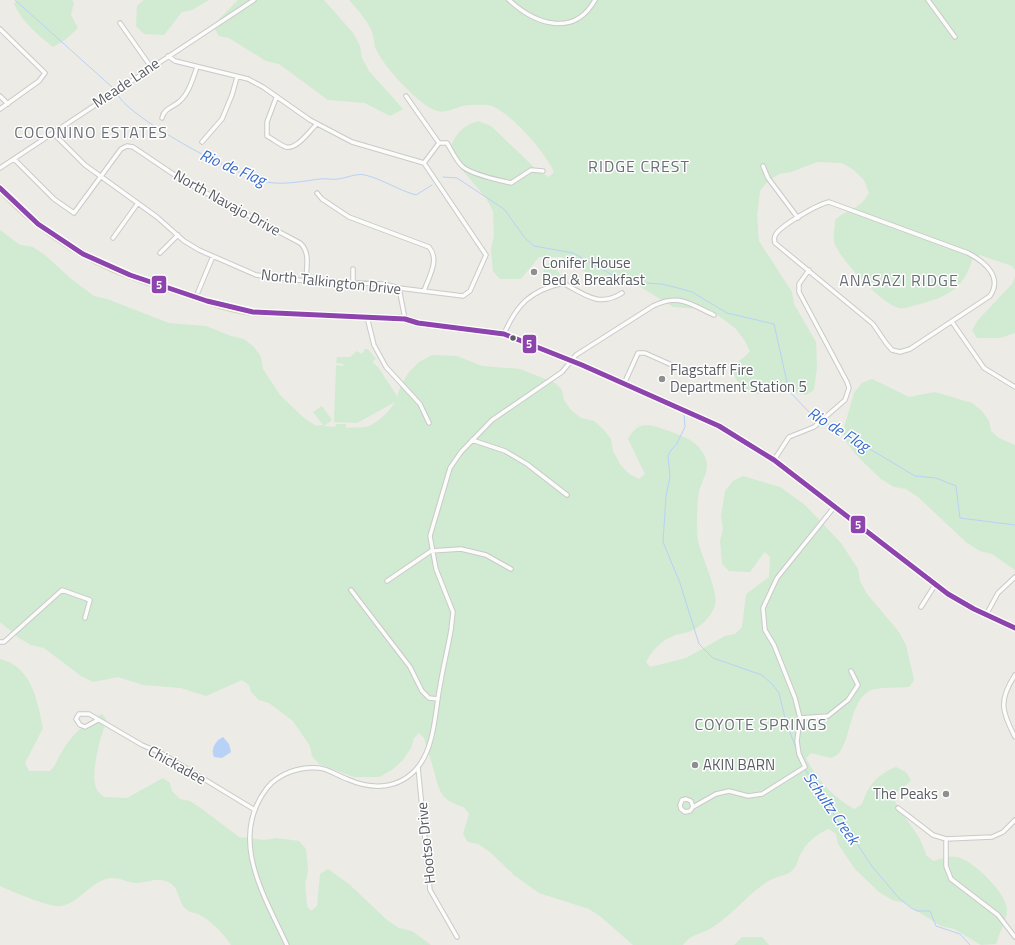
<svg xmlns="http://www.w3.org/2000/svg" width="1015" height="945" font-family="'Titillium Web',sans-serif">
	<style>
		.green { fill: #d1ead2 }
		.water { fill: #b8d2f7 }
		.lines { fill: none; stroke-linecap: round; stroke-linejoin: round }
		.stream { stroke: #b8d2f7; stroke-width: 1 }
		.minor-casing { stroke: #c9cac9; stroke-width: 5.5 }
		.primary-casing { stroke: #d6d1b0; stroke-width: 8 }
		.minor { stroke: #fcfcfb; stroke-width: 3.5 }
		.primary { stroke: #f2f2e7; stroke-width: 5.5 }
		.bus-1-casing { stroke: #fff; stroke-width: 8 }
		.bus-1 { stroke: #8e44ad; stroke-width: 5 }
		.poi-dot { fill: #8d8f91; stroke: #fff; stroke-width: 1.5 }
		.bus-dot { fill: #5a5d64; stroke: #fff; stroke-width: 1.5 }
		.labels { text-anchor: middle; stroke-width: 3; stroke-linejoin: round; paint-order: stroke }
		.street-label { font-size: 15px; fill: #5a5d64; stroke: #fff }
		.poi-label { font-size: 15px; fill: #5a5d64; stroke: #fff; text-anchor: start }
		.neighbourhood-label { font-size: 16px; letter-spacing: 1px; fill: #6b6f76; stroke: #fff }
		.water-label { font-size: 16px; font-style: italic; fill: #386bcf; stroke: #fff }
		.line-badge { stroke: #fff; stroke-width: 1.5 }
		.badge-label { font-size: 11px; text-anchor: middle; font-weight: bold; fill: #fff }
	</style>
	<rect width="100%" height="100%" fill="#ecebe5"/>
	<path class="green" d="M17 0H72L74 3 71 15 78 28 65 40 53 47C37 34 23 23 14 4Z
		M144 0H209L192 10 182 12 164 35 144 34 136 26 137 6Z
		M238 0H324L353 33 360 46 362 58 369 71 403 109 390 116 365 103 328 100 279 64 266 61 229 38 219 36 214 28 220 18Z
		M349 0H1015V270L1012 266 980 255 972 260C964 290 944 298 916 305 911 306 904 310 899 308 883 305 837 257 834 241 833 235 835 227 835 220 848 208 859 211 869 193L864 180 854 170 842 163 817 162 791 172 779 174 768 181 760 191 757 216 759 241 792 292 794 304 816 342 817 367 814 390 806 395 784 389 758 394 746 389 736 379 732 368C737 361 744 359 750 351L745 341 735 328 711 310 673 307 636 284 599 281 562 257H539L521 279H500L493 271 491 249 494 236 493 211 486 198 454 160 450 148C456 133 463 126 478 121L491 126 539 172 549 177 554 172C545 152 513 115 492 106 486 104 474 105 468 105 452 107 444 118 427 106 410 94 383 66 375 47 374 43 374 39 373 35 370 23 357 9 349 0Z
		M0 230 20 245 33 247 45 255 70 278 94 296 107 299 169 323 206 326 231 336 244 339 254 347 261 357 263 369 280 395 304 418 316 426 323 425 313 412 322 406 332 420 324 426 335 427 336 424H346V428C353 427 360 428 366 427 377 424 390 411 395 402L357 423 334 422 336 365 343 366 344 364 336 363 337 357H350L357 351 362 354 365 349H368L376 359 372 362 378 367 397 396 396 400 401 385 409 372 419 362 432 355 457 356 482 366 520 369 555 383 562 390 564 400 571 410 581 418 594 421 603 429 611 439 613 451 620 464 629 474 639 479 645 474 628 439C635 426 643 422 657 427 673 433 694 437 703 453 712 468 703 477 699 491 697 502 696 530 698 541 701 555 719 593 715 605 711 618 698 630 685 633 681 634 677 634 673 636 661 641 652 650 646 662L650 667 686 658 725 636 735 634 742 627 746 594 769 577 770 557 765 552C759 558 756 565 750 572L729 571 722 564 720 541 723 529 721 516 725 491 733 481 743 476 780 487 805 505 841 543 858 569 860 581 867 594 899 632 906 645 914 680 909 687C898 688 886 687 875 689 850 694 852 737 839 753 837 755 833 757 831 758L811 753 806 758C816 779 834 798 854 809L862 804C868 785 878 774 896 767L906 772 911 780C905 788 898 789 893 797 902 818 921 833 926 855L933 861C940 859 951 855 957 857 973 860 1006 893 1007 909 1008 917 998 936 996 944L981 945 954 929 941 926 904 903 892 900 879 892 855 869 838 844 836 834 829 829C816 834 806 843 800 855 797 862 797 868 789 873 783 876 774 877 767 882 748 894 733 914 713 927 703 934 690 934 683 945H633L601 917 589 909 539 893 514 875 490 852 478 844 468 842 463 834 469 814 464 807C440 800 440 792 434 771 431 760 427 749 424 738L419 733 414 738 411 748 403 760 392 770 379 777H354L319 764 312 756 310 746 293 721 269 703 259 700 251 692 249 685 242 680 206 696 181 688 143 685 118 677 93 682 81 676 44 648 31 645 19 638 0 622Z
		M549 262 561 275 548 282 541 275Z
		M1015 277V333L1000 338H977L972 330 978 320 1012 284Z
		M872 379 909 397 935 392 972 403 982 411 989 421 991 431 999 438 1015 445V570L992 554 980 551 967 543 918 497 906 489 894 487 881 479 857 456 847 443 843 431 854 393 862 383Z
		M0 659C32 667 37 700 43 728L25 763 29 771H50C57 764 56 761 61 753 71 736 84 723 102 714L107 720C101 734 89 776 97 790 99 793 102 795 104 797L127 798 163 778 170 783 172 791 180 799 190 801 202 809 239 837 264 840 276 838 299 841 306 849 308 871 305 884 307 906 311 911 317 906 320 874 328 869 350 885 387 920 399 928 412 931 431 945H231C223 933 212 921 198 914 194 912 190 913 187 910 178 903 180 889 170 883 158 876 149 882 137 883 129 883 119 877 111 878 91 880 80 903 61 906 51 908 11 891 0 886Z
		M742 937H762L769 945H734Z"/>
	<path class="water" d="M223 737 229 744 231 752 222 758 214 757C210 749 216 740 223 737Z"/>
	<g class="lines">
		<path class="stream" d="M15 0 112 87
			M118 95C130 119 246 182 274 183 290 184 304 181 320 179 326 178 332 180 338 179 347 178 356 173 365 175 382 179 398 190 416 195L432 185
			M443 177 457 178 504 209 525 238 534 246 573 253 625 282 662 284 678 288 692 292 727 313 774 324 789 391 809 412 820 419
			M684 414 685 427 676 445 671 450 668 456 670 477 666 496 663 542 680 583 699 644 713 658 762 675 773 685 779 693 786 722 796 748
			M823 421 915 476 936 478 956 486 960 518 1015 525
			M805 769 842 827 854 839 871 865 898 897 911 908 917 911H930L936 926 960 934 970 945"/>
		<g class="minor-casing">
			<path id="minor" d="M509 0C535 24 574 38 595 0
				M928 0 955 37
				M120 23 151 67
				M0 29 45 73 39 81 0 109
				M0 96 8 104
				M406 96 439 143
				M276 98 267 122V136C273 139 280 145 286 147 297 150 310 130 317 124
				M162 118C164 108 174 107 180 101 189 93 193 78 197 67
				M53 133 85 165 157 217 184 241 199 250 256 275 306 281 384 284 399 288 463 296 470 291 486 255 424 163 352 142 310 120 263 87 248 79 175 61 168 56
				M202 142 222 119 232 95 237 77
				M14 159 54 199 74 213 121 149 127 146 133 147 182 180 300 243C311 252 306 269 306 281
				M424 163 439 143H447C452 151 456 161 463 167 473 175 498 180 511 183L531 170 543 171
				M763 166 768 178 798 218
				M0 168 254 0
				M317 193 322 199 349 217 429 247C440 260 429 276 424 291
				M829 202 968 253C985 262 1003 277 990 296L910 349 900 352 892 350 886 343 873 324 775 243C774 240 774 237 776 234 782 225 818 204 829 202Z
				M113 238 138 203
				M160 253 178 235
				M353 269V282
				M399 288 405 319
				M198 292 213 256
				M367 317 374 345 386 367 420 404 429 423
				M952 322 984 368 1015 387
				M504 334C517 304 530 291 563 283 584 294 599 308 622 293
				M624 384 638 353H645L674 366
				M472 440 505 451 527 464 567 495
				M774 460 789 437 814 427 845 400 849 388 847 382 799 292V284L809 270
				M387 581 431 551 461 549 486 555 511 569
				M351 590 410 667 422 691 429 698 438 699
				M921 607 935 585
				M986 615 998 593 1015 577
				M0 642H4L62 590 90 600 85 618
				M1015 675C998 701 1002 712 1015 737
				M800 718 828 716 848 700 858 685 851 671
				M98 720 85 727 80 725 76 719 79 714H89L142 745 161 753 255 810
				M418 767 430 890 457 937
				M693 807 690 811 685 812 681 809 680 805 682 800 686 799 691 801 693 807 716 794 729 791 748 796 762 794 805 767 799 754 797 741 800 718 795 698 774 645 765 630 763 608 777 578 835 506
				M898 808 933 835 946 839 992 837 1003 832 1015 820
				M946 839V866L951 879 998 915 1015 937
				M287 945C264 895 228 839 267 788 279 773 301 766 319 768 329 769 338 776 347 779 372 790 399 790 418 767 435 746 435 711 440 686 443 667 448 648 451 630L453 612 436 569 430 536 450 468 461 452 492 420 562 372 576 355 653 306C678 293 690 304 714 315"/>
		</g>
		<g class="primary-casing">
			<path id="primary" d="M0 188C30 222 72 251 114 269 135 278 158 285 180 292 204 300 228 309 253 312L405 319 418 323 504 334 582 365 719 426 774 460 948 594 974 609 1015 628"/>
		</g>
		<use href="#minor" class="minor"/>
		<use href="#primary" class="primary"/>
		<g class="bus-1-casing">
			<path id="bus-1" d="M0 188 38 224 83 254 130 275 207 301 253 312 405 319 418 323 504 334 582 365 719 426 774 460 948 594 974 609 1015 628"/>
		</g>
		<use href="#bus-1" class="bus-1"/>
	</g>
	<g class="poi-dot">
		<circle cx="534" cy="272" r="4"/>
		<circle cx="662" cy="379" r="4"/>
		<circle cx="695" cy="765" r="4"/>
		<circle cx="946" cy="794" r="4"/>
	</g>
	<circle class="bus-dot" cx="513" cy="338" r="3.5"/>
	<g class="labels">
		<g class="street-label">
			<text transform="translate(126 83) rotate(-34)" y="5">Meade Lane</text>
			<text transform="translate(227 203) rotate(29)" y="5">North Navajo Drive</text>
			<text transform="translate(331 282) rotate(6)" y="5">North Talkington Drive</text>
			<text transform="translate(177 765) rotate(29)" y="5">Chickadee</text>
			<text transform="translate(426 843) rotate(-96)" y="5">Hootso Drive</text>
		</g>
		<g class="poi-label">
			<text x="542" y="268">Conifer House<tspan x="542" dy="17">Bed &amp; Breakfast</tspan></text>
			<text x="670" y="375">Flagstaff Fire<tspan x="670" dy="17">Department Station 5</tspan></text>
			<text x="703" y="770">AKIN BARN</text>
			<text x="938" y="799" text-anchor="end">The Peaks</text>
		</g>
		<g class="neighbourhood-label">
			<text x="91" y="138">COCONINO ESTATES</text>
			<text x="639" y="172">RIDGE CREST</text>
			<text x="899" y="286">ANASAZI RIDGE</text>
			<text x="761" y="730">COYOTE SPRINGS</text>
		</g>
		<g class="water-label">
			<text transform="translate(233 167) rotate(23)" y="6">Rio de Flag</text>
			<text transform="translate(839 429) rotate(32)" y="6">Rio de Flag</text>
			<text transform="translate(832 808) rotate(55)" y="6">Schultz Creek</text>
		</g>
	</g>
	<g class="line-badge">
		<rect x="151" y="275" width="16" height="19" rx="4" fill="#8e44ad"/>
		<rect x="522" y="334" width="15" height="20" rx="4" fill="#8e44ad"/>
		<rect x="850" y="515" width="16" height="19" rx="4" fill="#8e44ad"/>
	</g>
	<g class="badge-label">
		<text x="159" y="289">5</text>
		<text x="529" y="348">5</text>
		<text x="858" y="529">5</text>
	</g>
</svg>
